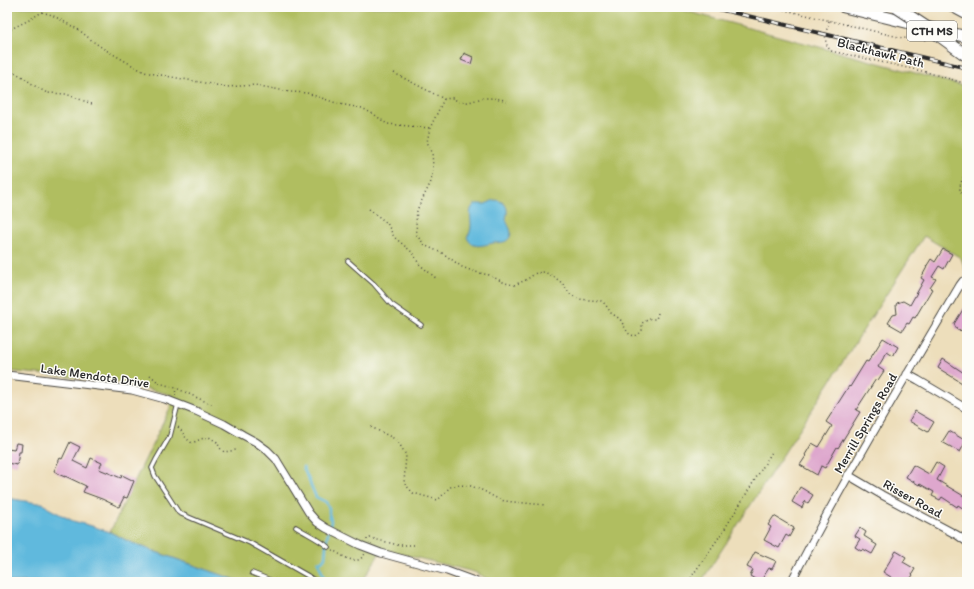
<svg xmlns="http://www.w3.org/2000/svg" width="974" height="589" font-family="Itim,sans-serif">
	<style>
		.green { fill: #b0be61; stroke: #6e7446 }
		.water { fill: #60b9dd; stroke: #467284 }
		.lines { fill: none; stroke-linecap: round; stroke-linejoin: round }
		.stream { stroke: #60b9dd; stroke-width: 2.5 }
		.building { fill: #dea7cd }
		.service-casing { stroke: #484641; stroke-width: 5.5 }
		.minor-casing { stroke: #484641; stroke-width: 9 }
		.primary-casing { stroke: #484641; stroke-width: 13 }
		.path { stroke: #484641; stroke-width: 1.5; stroke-dasharray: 1 3; stroke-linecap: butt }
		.service { stroke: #fff; stroke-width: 3.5 }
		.minor { stroke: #fff; stroke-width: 7 }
		.primary { stroke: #fff; stroke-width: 11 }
		.rail-casing { stroke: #2b2b2b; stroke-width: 4 }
		.rail { stroke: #fdfcf7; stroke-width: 2.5; stroke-dasharray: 8; stroke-linecap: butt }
		.primary-bridge-casing { stroke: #484641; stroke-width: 13; stroke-linecap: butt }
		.primary-bridge { stroke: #fff; stroke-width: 11 }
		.labels { text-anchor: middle; stroke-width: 3; stroke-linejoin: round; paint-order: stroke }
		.shield { fill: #fdfcf7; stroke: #6a6a68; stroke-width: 1 }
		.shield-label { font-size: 12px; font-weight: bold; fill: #2b2b2b }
		.street-label { font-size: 13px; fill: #2b2b2b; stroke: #fdfcf7 }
	</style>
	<rect width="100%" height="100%" fill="#fdfcf7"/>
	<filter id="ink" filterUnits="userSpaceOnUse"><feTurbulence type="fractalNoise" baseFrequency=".025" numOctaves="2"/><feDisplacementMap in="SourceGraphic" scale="8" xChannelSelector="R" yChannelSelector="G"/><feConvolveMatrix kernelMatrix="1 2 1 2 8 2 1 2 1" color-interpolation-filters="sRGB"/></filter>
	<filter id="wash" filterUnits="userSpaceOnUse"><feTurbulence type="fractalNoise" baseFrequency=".012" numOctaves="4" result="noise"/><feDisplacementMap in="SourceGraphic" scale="16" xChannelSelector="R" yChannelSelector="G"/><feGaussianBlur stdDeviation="0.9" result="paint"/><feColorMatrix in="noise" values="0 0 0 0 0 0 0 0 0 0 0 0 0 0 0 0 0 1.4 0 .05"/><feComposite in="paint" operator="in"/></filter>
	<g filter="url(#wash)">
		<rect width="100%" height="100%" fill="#eddebb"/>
		<path class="green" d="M7 7H671L967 87V274L961 258 924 236 701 582H494L474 572 382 549 362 582H242L156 552 130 542 110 532 170 408 172 395 121 382 7 371Z"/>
		<path class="water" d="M494 200C502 200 508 205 507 213 507 215 506 218 506 219 507 225 513 230 510 237 506 244 499 242 493 243 483 245 472 250 467 237 476 227 466 213 473 206 476 202 482 205 485 204 488 203 492 201 494 200Z
			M7 498 37 503H43L48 508 73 521 92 526 110 532 130 542 156 552 242 582H7Z"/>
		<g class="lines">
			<path class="stream" d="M303 467 316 497 326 502 329 508V513L331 521 327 537 325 557 322 561 318 562 324 577V582"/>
		</g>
		<g id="blocks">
			<path class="building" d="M464 53 473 57 471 64 461 60Z
				M943 249 952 254 944 269 939 266 932 277 936 279 930 288 932 289 915 318 913 317 909 324 907 323 902 331 888 323 893 315 897 314 896 305 897 303 903 301 910 305 924 280 921 278 927 267H926L931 259 935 262Z
				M967 303V327L965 331 957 330 954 324Z
				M883 338 898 347 893 356 887 352 878 367 884 371 878 380 876 379 856 410 860 412 838 448 837 447 825 468 821 466 817 475 800 465 806 456 805 455 812 443 819 447 832 426 826 422 849 386 850 387 866 361 868 362Z
				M943 359 967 375V386L938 368Z
				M915 411 934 422 928 432 909 421Z
				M949 431 966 441 960 452 942 442Z
				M70 442 80 447 73 461 87 468 91 458 102 463 99 469 121 478 122 475 134 481 127 498 124 497 119 507 102 499 83 492 86 486 65 476V477L58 474V473L54 471 60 458 62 459 63 457Z
				M16 443 22 444 21 452H19L17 465 7 463 8 449 14 450Z
				M936 462 944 467 937 480 967 498V511L958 505 957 507 942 497 940 500 932 496 934 492 920 484 919 485 906 477 913 465 929 474Z
				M800 487 813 495 808 503 805 501 802 508 792 502Z
				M774 516 794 528 789 537 786 535 779 548 764 540 771 527 768 525Z
				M860 528 866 532 864 536 872 541V542L877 545 872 554 863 549 861 551 855 547 860 539 855 536Z
				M896 551 906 557 903 562 915 569 912 574 913 575 908 582H892L894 579 883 572Z
				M755 552 776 561 772 569 769 568 760 582 750 576 753 570 747 567Z"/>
		</g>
	</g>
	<g filter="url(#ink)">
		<use href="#blocks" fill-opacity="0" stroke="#484641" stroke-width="1"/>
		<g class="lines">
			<g class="service-casing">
				<path id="service" d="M348 261 374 284 391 304 421 325
					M178 404 170 436 156 460 152 468 155 476 179 513 250 543 308 576 315 581V582
					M296 527C307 534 319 539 328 547
					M252 573 275 582
					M964 582 967 575"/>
			</g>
			<g class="minor-casing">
				<path id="minor" d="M907 374 918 380 967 409
					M7 375 132 390 165 399 196 411 224 424 243 435 256 442 267 450 276 459 309 513 317 522 326 528 360 545 381 553 447 571 477 582
					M848 475 882 495 957 535 967 542
					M791 582C843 481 902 383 960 285L963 281 967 280"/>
			</g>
			<g class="primary-casing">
				<path id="primary" d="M844 7 967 37
					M954 7 967 14"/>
			</g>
			<path class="path" d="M772 7 903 38 928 40
				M829 21C826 33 822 41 831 51L926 72 967 84
				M7 31 29 20 42 12 52 15 79 30 94 42 104 49 144 72 227 87 255 85 290 92 307 93 339 104 362 108 375 115 387 124 430 128
				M7 71 14 72 23 77 35 86 47 93 66 94 92 104
				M394 73 444 99 452 98C467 107 472 99 486 98 494 98 501 99 509 101
				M444 99 430 128 427 142 432 152 433 167 431 182 417 210 416 222 417 236 426 246 444 254 462 267 475 272 489 275 505 283 514 285 526 280 536 273 544 272 553 276 562 283 570 294 578 299 601 301 605 304 611 313 620 319 628 333 631 335 635 336 639 334 642 330V323L649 319H656L658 313
				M967 170C962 181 954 191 967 198
				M369 209 387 223 394 237 413 253 419 264 437 279
				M150 375 159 383 176 388 213 405
				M175 396 176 388
				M178 427C185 434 184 438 192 443L201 439 209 437 217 442 220 448 224 452 236 450
				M371 427 397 440 406 455 404 483 413 493 438 500 450 487 460 485 471 486 484 491 494 497 504 501 545 505
				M367 540V539L370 538 398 545H416
				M332 550C339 553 352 564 360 559 361 559 364 555 365 554
				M690 582 692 576 724 530 772 452"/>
			<use href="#service" class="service"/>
			<use href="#minor" class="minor"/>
			<use href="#primary" class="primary"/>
			<g class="rail-casing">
				<path id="rail" d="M710 7 967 68"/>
			</g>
			<use href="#rail" class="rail"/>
			<g class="primary-bridge-casing">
				<path id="primary-bridge" d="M896 7 934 32 967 56"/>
			</g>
			<use href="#primary-bridge" class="primary-bridge"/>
		</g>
	</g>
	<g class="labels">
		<rect class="shield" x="907" y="21" width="50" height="20" rx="3"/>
		<g class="shield-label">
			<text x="932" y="35">CTH MS</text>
		</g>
		<g class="street-label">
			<text transform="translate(881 52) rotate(14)" y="5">Blackhawk Path</text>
			<text transform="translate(95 375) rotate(8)" y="5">Lake Mendota Drive</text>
			<text transform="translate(865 423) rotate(-60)" y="5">Merrill Springs Road</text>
			<text transform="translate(913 498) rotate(29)" y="5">Risser Road</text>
		</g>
	</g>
	<rect width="974" height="589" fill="none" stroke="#fdfcf7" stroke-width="24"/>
</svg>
